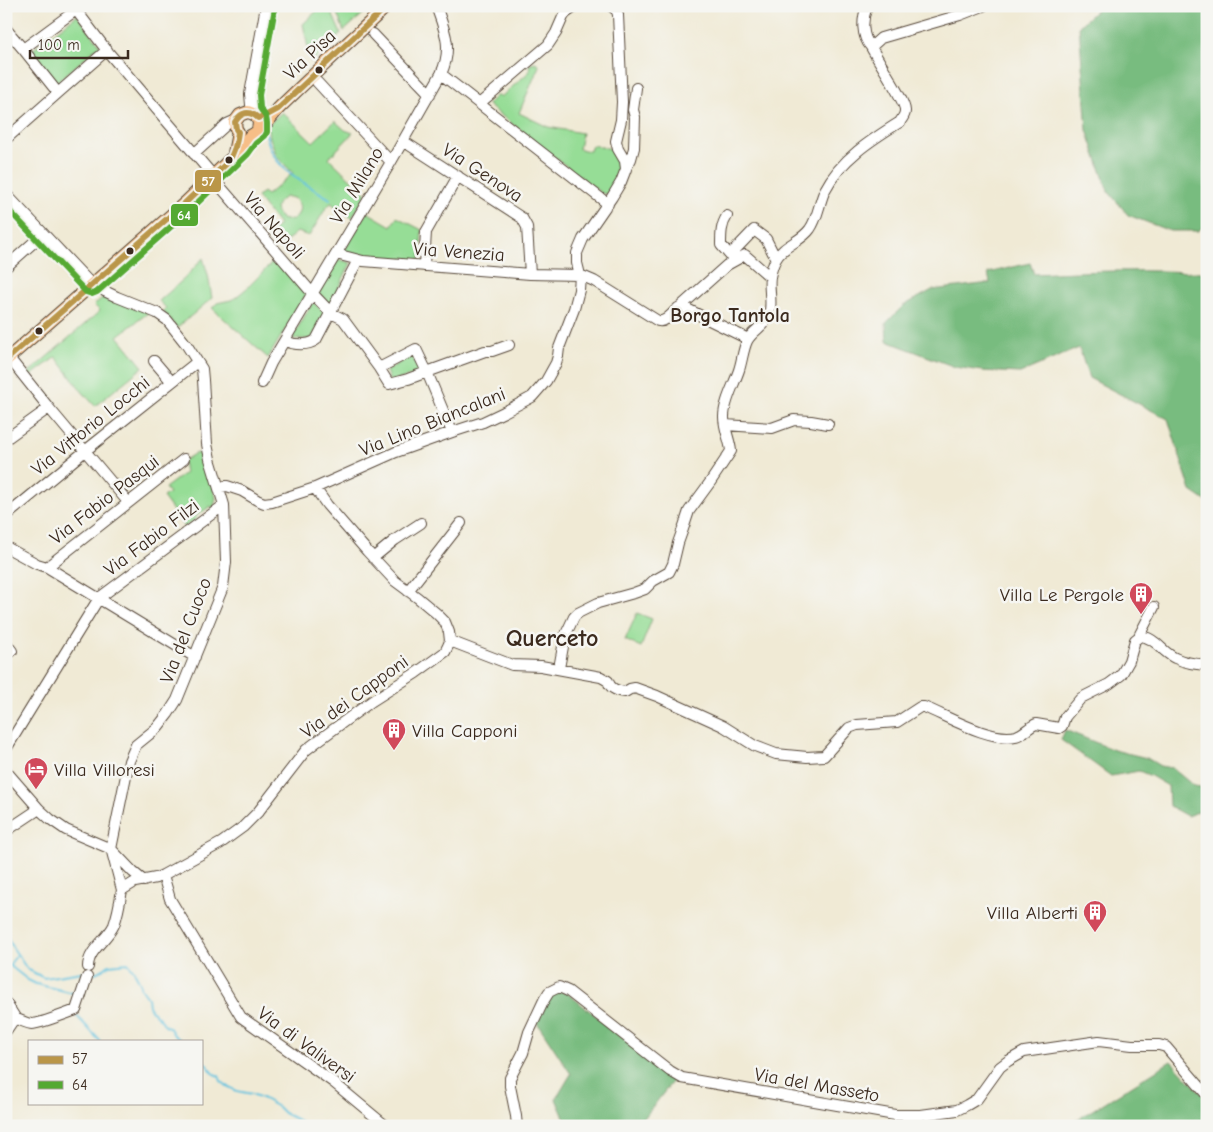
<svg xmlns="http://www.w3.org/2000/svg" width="1213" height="1132" font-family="'Comic Neue',sans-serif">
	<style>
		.green { fill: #96dd96; stroke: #68845a; fill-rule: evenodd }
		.forest { fill: #78bc7f; stroke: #5a734e }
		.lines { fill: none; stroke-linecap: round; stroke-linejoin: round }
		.stream { stroke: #61c3df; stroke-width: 2 }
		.minor-casing { stroke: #564739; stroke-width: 12 }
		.major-casing { stroke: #564739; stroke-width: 14 }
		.minor { stroke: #fff; stroke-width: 10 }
		.major { stroke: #f6be87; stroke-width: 12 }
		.bus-1-casing { stroke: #f6f6f2; stroke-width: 10 }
		.bus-2-casing { stroke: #f6f6f2; stroke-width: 10 }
		.bus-1 { stroke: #ba9648; stroke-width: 6 }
		.bus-2 { stroke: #54a932; stroke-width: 6 }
		.bus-dot { fill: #3b2a1e; stroke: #f6f6f2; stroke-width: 2 }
		.labels { text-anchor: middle; stroke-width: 5; stroke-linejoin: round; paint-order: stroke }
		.street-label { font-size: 19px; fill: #3b2a1e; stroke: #f6f6f2 }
		.poi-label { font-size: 19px; fill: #3b2a1e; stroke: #f6f6f2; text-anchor: end }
		.neighbourhood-label { font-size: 20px; font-weight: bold; fill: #3b2a1e; stroke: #f6f6f2 }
		.district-label { font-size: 24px; font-weight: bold; fill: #3b2a1e; stroke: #f6f6f2 }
		.line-badge { stroke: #f6f6f2; stroke-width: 2 }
		.badge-label { font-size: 14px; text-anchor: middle; font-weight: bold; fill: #fff }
	</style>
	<rect width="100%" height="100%" fill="#f6f6f2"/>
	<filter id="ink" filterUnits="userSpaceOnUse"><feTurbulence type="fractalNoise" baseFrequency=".02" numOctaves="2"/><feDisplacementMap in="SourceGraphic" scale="10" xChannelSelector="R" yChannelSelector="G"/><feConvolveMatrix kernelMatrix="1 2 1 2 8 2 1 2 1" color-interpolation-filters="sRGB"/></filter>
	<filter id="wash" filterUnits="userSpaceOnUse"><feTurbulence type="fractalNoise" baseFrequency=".0096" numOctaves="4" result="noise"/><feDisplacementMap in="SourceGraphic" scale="20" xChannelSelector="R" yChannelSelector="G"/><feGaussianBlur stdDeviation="1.12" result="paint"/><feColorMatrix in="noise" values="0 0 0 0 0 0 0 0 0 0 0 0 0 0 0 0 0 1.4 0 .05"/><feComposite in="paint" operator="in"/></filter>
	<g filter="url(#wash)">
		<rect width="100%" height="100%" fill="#f0ead5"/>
		<path class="green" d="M322 6H329L341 34 311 62 303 24Z
			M334 6H372L344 31Z
			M77 15 100 45 56 83 31 51Z
			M535 62 538 64 539 66 519 113 548 127 582 133 579 149 590 151 592 145 612 149V151C624 159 622 169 616 180 613 186 612 191 607 194L601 193 489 106 488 104 496 96H502L530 71 529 65Z
			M282 112 313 142 335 121 345 130 353 133 329 158 366 194 352 218 331 203 326 208 309 236 297 232 279 247 268 234 279 225 257 197 263 192 267 195 293 173 277 157 270 138 268 125ZM286 197C307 196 302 226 282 219 273 211 275 201 286 197Z
			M367 212 391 226 397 217 422 230 420 260 361 256 344 251Z
			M203 258 208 275 212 298 177 328 163 311 166 308 159 301 185 278Z
			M338 259 351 263 330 305 319 294V292Z
			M275 260 307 293 268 358 212 308 217 303 231 300 235 298 247 288Z
			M110 296 149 312 118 336 143 367 95 406 80 389 56 357 29 377 27 374 100 311 94 305 102 298H107Z
			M313 302 325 313 313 337 309 339H294L293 336Z
			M412 355 420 373 390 382 386 371Z
			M198 453 203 455 207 463 216 498 214 507 212 508 211 506 196 516V519L185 527 163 497 169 493 165 488 185 473 183 461 194 454Z
			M637 613 652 619 641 647 625 640Z"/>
		<path class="forest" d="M1101 6H1207V224L1198 231H1170L1128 215 1108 191 1087 130 1079 26Z
			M1030 263 1034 274C1092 271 1149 269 1207 273V502L1191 491 1168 419 1089 378 1079 348 1020 373 982 371 955 367 887 341 886 323 903 306 932 290 990 283 988 273Z
			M1065 730 1114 750 1147 758 1160 766 1172 768 1194 786 1207 788V813L1201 811 1187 816 1169 806 1168 786 1151 776 1139 771 1111 776 1061 740Z
			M557 990 567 993 675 1078 638 1126H570L566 1122 556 1099 571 1074 536 1021 550 995Z
			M1171 1061 1207 1099V1126H1067Z"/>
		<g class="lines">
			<path class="stream" d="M265 132C268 140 270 150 275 157 285 174 314 189 330 199
				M6 935 13 948 27 969 44 978 82 972 95 973 104 969 109 965 128 963 134 971 140 983V987L148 998 149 1006 152 1011 162 1021 165 1026 169 1027 174 1035 182 1041
				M17 955 9 965 28 980 36 984 77 994
				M76 1015 100 1041
				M201 1058 214 1074 219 1076 221 1081 227 1086 237 1091 252 1094 264 1099 278 1107 284 1113 298 1120 306 1126"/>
		</g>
	</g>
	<g filter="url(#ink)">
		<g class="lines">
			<g class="minor-casing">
				<path id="minor" d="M436 6C445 31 453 48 441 74L608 204
					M6 29 23 49
					M373 34 430 94
					M871 47 881 38 960 15 983 6
					M107 50 58 93 23 49 76 10 108 52 210 172
					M317 82 391 162
					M479 104 548 45 556 33 563 17 566 13 576 6
					M253 114 251 105 250 94 266 6
					M6 139 58 93
					M403 141 522 218 527 227 530 274
					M194 154 227 124 236 120
					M626 168 631 159 634 148 635 117 633 110 636 88
					M212 177 313 294 331 313 343 319 379 368 389 384 408 379 427 372 416 349 379 368
					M6 194 92 285 117 297 157 313 167 320 186 344 202 369 203 380 207 444 210 459 224 505 226 562 223 587 177 700 168 714 157 728 136 745 129 761 111 849
					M727 216C721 225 721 234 721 245L734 260
					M336 254 363 261 530 274 580 275 594 281 658 321C666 323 672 313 678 308L680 307H683L748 339
					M730 255 754 230 766 239 776 259
					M424 266 426 232 458 176
					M6 267 43 234
					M680 307 727 265 745 255 770 277
					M285 341C294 345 308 346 316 340L358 260
					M6 354 49 408 128 502
					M154 361 171 381
					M262 383 271 363 391 162 441 74
					M725 425 772 428 794 420 811 421 828 424
					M452 432 427 372 485 351H492L509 345
					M6 439 49 408
					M219 487 227 486 242 491 257 500 264 503 272 502 315 488 396 452 452 432 483 422 504 412 532 397 546 381 556 363 558 356 559 348 574 309 579 290 580 275 577 263V253L583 239 612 197 621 182 626 169 625 161 618 149 616 141 621 120 622 102 618 15 617 11 611 6
					M6 516 85 451 197 362
					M6 547 37 564 47 567 195 657
					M373 558 395 540 421 523
					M47 567 184 459
					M408 591 461 523
					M1140 636V634L1154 607
					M450 641 512 665 541 666 601 677 608 681C610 689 617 691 625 692L630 689 635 688 657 696 723 726 755 746 776 754 807 757 824 756 849 728 857 725 897 722 920 707H924C947 716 990 742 1016 736 1023 734 1029 727 1036 724L1059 728 1062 726 1065 717 1081 698 1109 684 1121 675 1129 661 1135 640 1140 636C1155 637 1162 652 1175 658 1185 663 1196 664 1207 665
					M6 643 12 651 6 655
					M559 668 565 636 574 617 578 613 598 603 634 593 645 589 653 581 669 572 673 564 678 543 683 529 689 511 711 481 731 451C730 440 724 429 724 417 724 402 734 385 739 370 742 361 743 350 747 341 752 331 765 326 769 315 773 303 768 289 770 277 771 272 773 264 776 259 783 245 801 242 810 229 818 218 819 203 825 190 841 159 871 140 900 122 902 118 905 116 905 111 906 102 877 59 871 47 861 36 862 19 867 6
					M6 749 99 598 224 505
					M6 771 39 809 50 819 66 830 111 849 133 872 144 881
					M6 831 39 809
					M112 852 122 890
					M163 875 170 899 241 1017 333 1082 386 1126
					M88 967C88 950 107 940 114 925 118 914 120 902 122 890L135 882 156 878 163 875 221 843 243 827 258 812 306 750 319 740 372 701 416 673 445 652 448 646 450 641 449 632 445 622 436 613 418 598 395 581 367 551 327 505 315 488
					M6 1003 16 1019
					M16 1019C21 1020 27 1024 32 1024 39 1024 68 1013 76 1010L87 977
					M6 1031 12 1022 16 1019
					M517 1126 516 1116 510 1086V1078L523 1053 529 1032 544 1000 549 992 559 987 568 991 670 1071 682 1078 895 1115H921L957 1110 967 1105 977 1099 1000 1067 1008 1061 1024 1052 1099 1041 1132 1045H1159L1166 1047 1207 1095"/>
			</g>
			<g class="major-casing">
				<path id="major" d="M234 153 238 132 236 129 235 122 240 115 248 112 256 115 259 123 258 130
					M6 360 185 203 242 148 250 136C263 131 271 116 280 107 315 73 351 40 387 6"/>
			</g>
			<use href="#minor" class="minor"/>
			<use href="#major" class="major"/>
			<g class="bus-1-casing">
				<path id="bus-1" d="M6 360 185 203 228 162C234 153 237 143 238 132L236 129 235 122C241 112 249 110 258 118L267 115 278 109 387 6"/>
			</g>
			<g class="bus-2-casing">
				<path id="bus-2" d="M6 207 86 292 92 294 97 292 191 209 248 154 256 143 265 136 267 132V123L266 117 260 108 259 95 275 8"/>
			</g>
			<use href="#bus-1" class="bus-1"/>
			<use href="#bus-2" class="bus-2"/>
		</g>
	</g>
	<defs>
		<g id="building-pin" transform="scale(1.25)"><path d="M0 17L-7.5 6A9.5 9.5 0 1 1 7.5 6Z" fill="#d1495b" stroke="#f6f6f2"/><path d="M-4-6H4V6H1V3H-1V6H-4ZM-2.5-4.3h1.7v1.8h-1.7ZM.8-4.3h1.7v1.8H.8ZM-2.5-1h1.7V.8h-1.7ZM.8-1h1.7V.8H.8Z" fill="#fff"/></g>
		<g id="hotel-pin" transform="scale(1.25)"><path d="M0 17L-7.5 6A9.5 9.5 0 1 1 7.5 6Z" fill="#d1495b" stroke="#f6f6f2"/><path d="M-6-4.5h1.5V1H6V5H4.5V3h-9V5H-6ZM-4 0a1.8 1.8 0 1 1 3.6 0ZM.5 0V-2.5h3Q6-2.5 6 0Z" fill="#fff"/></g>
	</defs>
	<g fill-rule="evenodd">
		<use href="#building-pin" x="1141" y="594"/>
		<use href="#building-pin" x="394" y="730"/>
		<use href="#hotel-pin" x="36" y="769"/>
		<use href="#building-pin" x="1095" y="912"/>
	</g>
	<g class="bus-dot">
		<circle cx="319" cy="70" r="4.5"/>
		<circle cx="229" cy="160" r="4.5"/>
		<circle cx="130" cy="251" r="4.5"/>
		<circle cx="39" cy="331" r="4.5"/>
	</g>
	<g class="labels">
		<g class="street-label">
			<text transform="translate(309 54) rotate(-43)" y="7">Via Pisa</text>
			<text transform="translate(483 172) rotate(33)" y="7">Via Genova</text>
			<text transform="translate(356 185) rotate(-59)" y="7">Via Milano</text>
			<text transform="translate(275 225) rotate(49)" y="7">Via Napoli</text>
			<text transform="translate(459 251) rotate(4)" y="7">Via Venezia</text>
			<text transform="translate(432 421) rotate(-22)" y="7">Via Lino Biancalani</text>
			<text transform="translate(90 425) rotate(-39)" y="7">Via Vittorio Locchi</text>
			<text transform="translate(104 499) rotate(-38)" y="7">Via Fabio Pasqui</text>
			<text transform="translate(151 537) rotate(-37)" y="7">Via Fabio Filzi</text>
			<text transform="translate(185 630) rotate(-69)" y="7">Via del Cuoco</text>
			<text transform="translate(354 696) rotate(-36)" y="7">Via dei Capponi</text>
			<text transform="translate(307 1044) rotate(36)" y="7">Via di Valiversi</text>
			<text transform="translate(817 1084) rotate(10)" y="7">Via del Masseto</text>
		</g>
		<g class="poi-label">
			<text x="1124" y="601">Villa Le Pergole</text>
			<text x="412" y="737" text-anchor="start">Villa Capponi</text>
			<text x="54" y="776" text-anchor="start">Villa Villoresi</text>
			<text x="1078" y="919">Villa Alberti</text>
		</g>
		<g class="neighbourhood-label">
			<text x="730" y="322">Borgo Tantola</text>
		</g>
		<g class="district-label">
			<text x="552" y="646">Querceto</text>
		</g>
	</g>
	<g class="line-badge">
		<rect x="194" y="169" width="28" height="24" rx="5" fill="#ba9648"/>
		<rect x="170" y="203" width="29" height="24" rx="5" fill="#54a932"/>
	</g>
	<g class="badge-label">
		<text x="208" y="186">57</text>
		<text x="184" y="220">64</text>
	</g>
	<rect width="1213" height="1132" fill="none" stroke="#f6f6f2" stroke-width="25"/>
	<rect x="28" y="1040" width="175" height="65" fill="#f6f6f2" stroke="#aba49d"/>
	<rect x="38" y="1056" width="25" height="8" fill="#ba9648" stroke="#aba49d"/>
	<text x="72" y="1064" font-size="15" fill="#3b2a1e">57</text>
	<rect x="38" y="1081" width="25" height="8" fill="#54a932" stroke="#aba49d"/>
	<text x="72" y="1090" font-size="15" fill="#3b2a1e">64</text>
	<path d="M30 50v8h98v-8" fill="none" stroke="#3b2a1e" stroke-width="2.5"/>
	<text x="38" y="50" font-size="15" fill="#3b2a1e" stroke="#f6f6f2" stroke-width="4" paint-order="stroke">100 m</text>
</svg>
